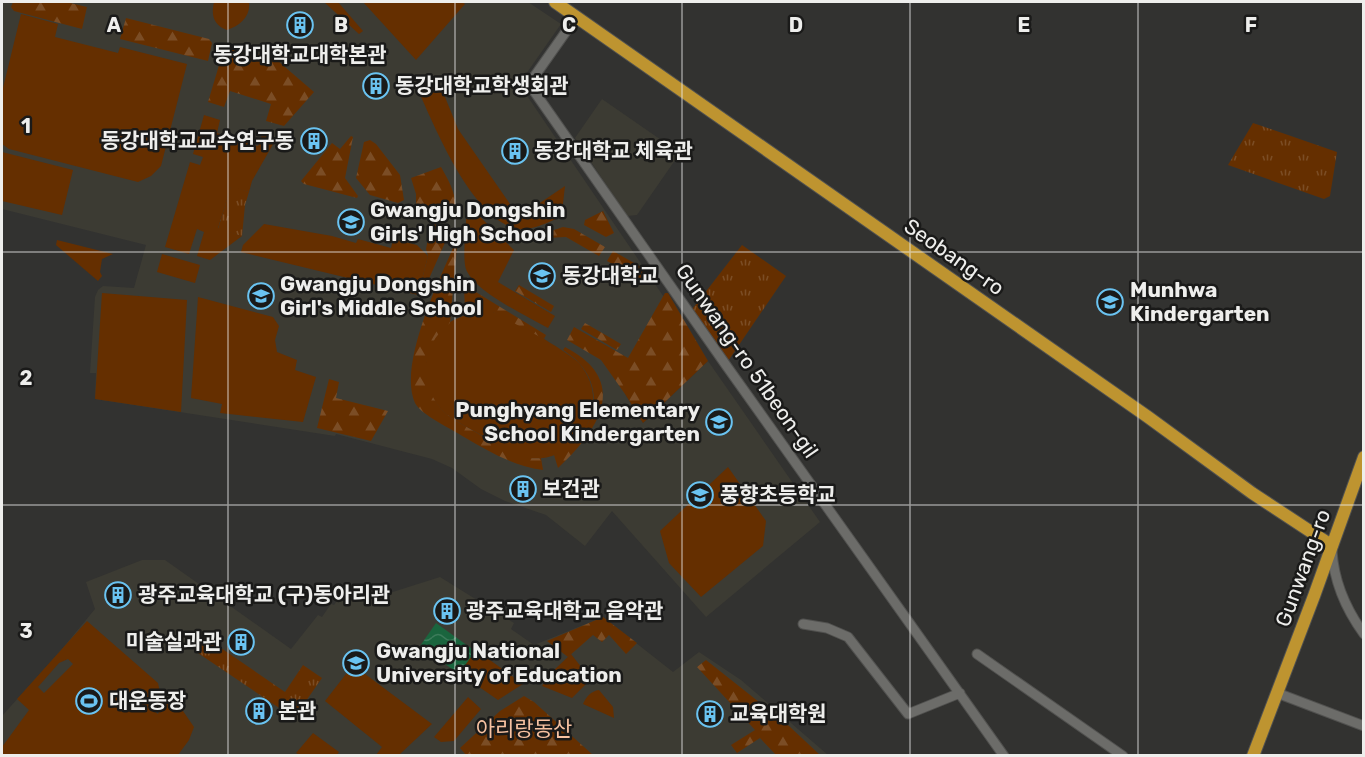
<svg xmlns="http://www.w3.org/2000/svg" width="1365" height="757" font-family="Rubik,'Noto Sans KR',sans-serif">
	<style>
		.built { fill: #3c3b33 }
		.grass { fill: #652f00; fill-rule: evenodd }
		.forest { fill: url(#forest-firs) }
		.park { fill: url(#park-tufts) }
		.water { fill: url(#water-waves) }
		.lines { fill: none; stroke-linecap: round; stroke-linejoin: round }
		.minor-casing { stroke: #51514f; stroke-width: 11 }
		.major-casing { stroke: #51514f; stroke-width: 14 }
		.minor { stroke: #6c6c69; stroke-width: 9 }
		.major { stroke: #be9430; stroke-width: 12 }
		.grid { fill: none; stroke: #eeeeec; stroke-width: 1.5; stroke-opacity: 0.55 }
		.labels { text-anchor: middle; stroke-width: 5; stroke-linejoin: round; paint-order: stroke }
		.poi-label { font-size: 21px; font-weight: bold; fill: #eeeeec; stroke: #1a1a19; text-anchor: start }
		.street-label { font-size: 21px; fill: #eeeeec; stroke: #1a1a19 }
		.park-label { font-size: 21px; fill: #f7c2a1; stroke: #1a1a19 }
		.grid-label { font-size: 20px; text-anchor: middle; font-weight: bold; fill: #eeeeec; stroke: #1a1a19; stroke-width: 5; stroke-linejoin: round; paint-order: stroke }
	</style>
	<defs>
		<pattern id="forest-firs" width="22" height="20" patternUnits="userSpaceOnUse" patternTransform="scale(1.5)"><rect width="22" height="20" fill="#652f00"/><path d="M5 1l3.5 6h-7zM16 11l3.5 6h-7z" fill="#7b4d25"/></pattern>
		<pattern id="park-tufts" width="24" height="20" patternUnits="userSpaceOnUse" patternTransform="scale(1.5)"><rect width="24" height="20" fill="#652f00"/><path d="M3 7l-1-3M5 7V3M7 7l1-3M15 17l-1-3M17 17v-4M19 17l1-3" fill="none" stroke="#7b4d25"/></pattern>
		<pattern id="water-waves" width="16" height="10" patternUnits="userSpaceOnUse" patternTransform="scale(1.5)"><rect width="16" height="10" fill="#1a653e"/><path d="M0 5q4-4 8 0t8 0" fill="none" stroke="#3c7b5a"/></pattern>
	</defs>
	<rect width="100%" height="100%" fill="#323230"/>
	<path class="built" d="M2 2H528L561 24 519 84 672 309 625 394 643 423 708 361 820 522 706 617 612 511 585 546 546 515 505 501 481 489 452 468 432 459 336 434 335 436 95 399 96 373H90L95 297 98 290 103 286 134 288 146 245 2 209Z
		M602 99 680 153 637 215 627 216 575 138Z
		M142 560H165L291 649 318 615 322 617 331 604 334 605 339 598 377 597 440 577 514 623 511 629 534 645 603 617 673 672 699 652 741 680 828 755 2 756V716L62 649 95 609 86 582Z"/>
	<path class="grass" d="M214 2H249C251 16 240 26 227 30 213 25 211 14 214 2Z
		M324 2H338L363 31 359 34Z
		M363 2H462L465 4 416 60Z
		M21 14 58 24 55 37 118 53 120 47 187 64 161 166 151 176 138 182 9 149 2 144V92Z
		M427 75 445 97 458 129 519 217 565 186 562 212 559 218C548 222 531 231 519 229 472 222 433 123 415 83Z
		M204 115 220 120 217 133 258 146 262 134 276 139 252 181 249 192 231 187 218 228 242 236 210 260 197 256 204 232 197 229 189 254 165 247 190 162 200 165 203 157 193 154Z
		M2 152 73 170 62 215 2 201Z
		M474 211 514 250 498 282 555 316 548 328C527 316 468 289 465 265 463 250 466 233 466 219L470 212Z
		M264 224 332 236 356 243 358 239 391 248 393 239 417 245 428 256 418 295 241 252 243 245Z
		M57 240 113 254 102 259 100 272 102 276 98 281 56 245Z
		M162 254 200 265 195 283 157 272Z
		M102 293 187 300 181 412 95 399Z
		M198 297 273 317 279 326 275 340 277 352 297 360 295 370 316 377 303 422 220 413 222 404 191 398Z
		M475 312C480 312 487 311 493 312 505 315 572 354 579 363 606 395 592 437 557 454 544 460 526 460 512 454 503 450 494 443 485 437 472 430 458 423 446 414 441 410 437 404 434 400 420 378 424 346 442 328 452 319 463 316 475 312Z
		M728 467 766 521 763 546 701 597 669 563 660 531Z
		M87 621 158 683 160 692 150 708 158 714 160 709 171 700 183 711 194 727 189 740 178 755H2V747L29 710 17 699ZM68 659 73 664 44 693 38 687 59 663Z
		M476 650 523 684 498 700 459 673Z
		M571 654 589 677 586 684 572 698 542 686 552 672Z
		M353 665 432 724 399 755H376L382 747 325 701Z
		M599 690 613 707 614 718 583 704C586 697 591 691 599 690Z
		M468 697 481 709 454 741 441 742 434 737Z
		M313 733 339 752 337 755H300L296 753Z"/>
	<path class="forest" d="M13 2H66L87 7 82 29 14 11 11 7Z
		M126 18 209 39 212 43 208 61 120 39Z
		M233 45 278 61 314 92 284 126 266 121 271 104 230 91 224 107 208 102 223 52Z
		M351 136 353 137 345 178 358 196 357 198 304 184 301 181 332 143 340 149Z
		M370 140 376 144 400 175 404 200 398 203 370 195 356 178 364 142Z
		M441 167C450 183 459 198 454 217L416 206V194L411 178Z
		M603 211 614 233 606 237 584 225 585 220Z
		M431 223 451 229 428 281 418 295 428 256 426 249Z
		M563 227 574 229 605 247 599 256 566 237 547 238 545 233Z
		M454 246H457L450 323C421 344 418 385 443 411 453 421 470 428 482 436 501 447 518 460 541 458L543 470C513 466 490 452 464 437 452 429 421 415 415 403 398 366 438 282 454 246Z
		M613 251 643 268 650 281 649 284 607 261Z
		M519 285 554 306 551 312 515 291Z
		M466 286 546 335 544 339 493 312 470 313 465 309 464 288Z
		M665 293H668L708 361 643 423 625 394 601 360 567 340 574 327 628 358Z
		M585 323 621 344 617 350 581 329Z
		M565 347C631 381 599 430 558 468L554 455C591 438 609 394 578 362 574 357 568 354 563 350Z
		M329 379 339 382 336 398 388 411 371 441 317 428Z
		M603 617 637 643 626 654 609 635 602 642 593 635 568 657 547 641Z
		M706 660 789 726 820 755H776L760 738 737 753 731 745 755 730 697 667Z
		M524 696 534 702 593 755H466L460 748 500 711Z"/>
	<path class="park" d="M1253 123 1337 152 1330 196 1324 199 1228 165Z
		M231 186 249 192 245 205 242 236 218 229Z
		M742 245 786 276 726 364 690 312Z
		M205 637 285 692 303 665 322 678 294 718 195 651Z"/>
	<path class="water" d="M436 623 475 651 459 674 420 646Z"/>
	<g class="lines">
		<g class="minor-casing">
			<path id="minor" d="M577 16 529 84 728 368 1004 756
				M1332 551C1334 582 1345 608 1364 634
				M803 624 827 628 848 637 908 714 960 693
				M977 654 1123 756
				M1277 693 1364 726"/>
		</g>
		<g class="major-casing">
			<path id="major" d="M555 2 1148 417 1252 493 1331 545
				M1253 756 1314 596 1364 457"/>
		</g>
		<use href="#minor" class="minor"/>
		<use href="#major" class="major"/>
	</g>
	<path class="grid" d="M228 2V756M455 2V756M682 2V756M910 2V756M1138 2V756M2 252H1364M2 505H1364"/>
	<defs>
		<g id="building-ring" transform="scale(1.35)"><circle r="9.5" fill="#1a1a19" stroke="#6ac3f1" stroke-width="1.5"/><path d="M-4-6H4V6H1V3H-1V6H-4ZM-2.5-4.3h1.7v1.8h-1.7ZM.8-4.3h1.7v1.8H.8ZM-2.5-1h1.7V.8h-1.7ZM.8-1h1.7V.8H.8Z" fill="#6ac3f1"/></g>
		<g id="school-ring" transform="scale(1.35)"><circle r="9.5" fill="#1a1a19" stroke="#6ac3f1" stroke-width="1.5"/><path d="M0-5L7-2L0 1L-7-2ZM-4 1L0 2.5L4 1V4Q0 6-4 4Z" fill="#6ac3f1"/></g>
		<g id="university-ring" transform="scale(1.35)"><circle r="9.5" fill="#1a1a19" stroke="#6ac3f1" stroke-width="1.5"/><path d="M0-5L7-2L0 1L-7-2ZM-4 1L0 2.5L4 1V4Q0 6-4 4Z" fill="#6ac3f1"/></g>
		<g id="stadium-ring" transform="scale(1.35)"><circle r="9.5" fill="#1a1a19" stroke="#6ac3f1" stroke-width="1.5"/><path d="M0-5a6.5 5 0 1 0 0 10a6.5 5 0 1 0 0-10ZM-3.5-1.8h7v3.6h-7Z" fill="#6ac3f1"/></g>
	</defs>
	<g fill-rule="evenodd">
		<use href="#building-ring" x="300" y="25"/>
		<use href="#building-ring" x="376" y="86"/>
		<use href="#building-ring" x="314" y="141"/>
		<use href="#building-ring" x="515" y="151"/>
		<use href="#school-ring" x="351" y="222"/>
		<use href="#university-ring" x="542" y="276"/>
		<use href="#school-ring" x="261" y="296"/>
		<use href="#school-ring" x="1110" y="302"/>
		<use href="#school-ring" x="719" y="422"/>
		<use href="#building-ring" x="523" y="489"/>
		<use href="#school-ring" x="700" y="495"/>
		<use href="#building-ring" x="118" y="595"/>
		<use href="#building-ring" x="447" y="611"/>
		<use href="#building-ring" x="241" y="642"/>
		<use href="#university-ring" x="356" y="663"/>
		<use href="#stadium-ring" x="89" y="701"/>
		<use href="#building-ring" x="259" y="711"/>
		<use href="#building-ring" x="710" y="714"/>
	</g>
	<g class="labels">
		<g class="poi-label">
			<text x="300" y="62" text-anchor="middle">동강대학교대학본관</text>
			<text x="395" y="93">동강대학교학생회관</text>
			<text x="294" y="148" text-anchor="end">동강대학교교수연구동</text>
			<text x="534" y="158">동강대학교 체육관</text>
			<text x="370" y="217">Gwangju Dongshin<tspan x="370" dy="24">Girls' High School</tspan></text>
			<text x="562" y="283">동강대학교</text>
			<text x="280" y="291">Gwangju Dongshin<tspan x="280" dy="24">Girl's Middle School</tspan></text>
			<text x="1130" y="297">Munhwa<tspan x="1130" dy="24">Kindergarten</tspan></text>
			<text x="700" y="417" text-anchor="end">Punghyang Elementary<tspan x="700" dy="24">School Kindergarten</tspan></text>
			<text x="542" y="496">보건관</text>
			<text x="720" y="502">풍향초등학교</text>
			<text x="138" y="602">광주교육대학교 (구)동아리관</text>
			<text x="466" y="618">광주교육대학교 음악관</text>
			<text x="222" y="649" text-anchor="end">미술실과관</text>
			<text x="376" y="658">Gwangju National<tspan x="376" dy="24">University of Education</tspan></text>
			<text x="109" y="708">대운동장</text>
			<text x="278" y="718">본관</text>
			<text x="730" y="721">교육대학원</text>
		</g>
		<g class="street-label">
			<text transform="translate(954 257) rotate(35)" y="7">Seobang-ro</text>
			<text transform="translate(747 361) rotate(55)" y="7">Gunwang-ro 51beon-gil</text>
			<text transform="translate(1303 568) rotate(-70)" y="7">Gunwang-ro</text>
		</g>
		<g class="park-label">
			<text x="524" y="736">아리랑동산</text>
		</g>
	</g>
	<g class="grid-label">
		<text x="114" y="32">A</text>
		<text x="341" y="32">B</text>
		<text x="569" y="32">C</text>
		<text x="796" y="32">D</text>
		<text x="1024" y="32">E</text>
		<text x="1251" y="32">F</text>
		<text x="26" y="133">1</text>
		<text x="26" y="385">2</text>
		<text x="26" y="638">3</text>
	</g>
	<rect width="1365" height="757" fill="none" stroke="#eeeeec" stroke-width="6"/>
</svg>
